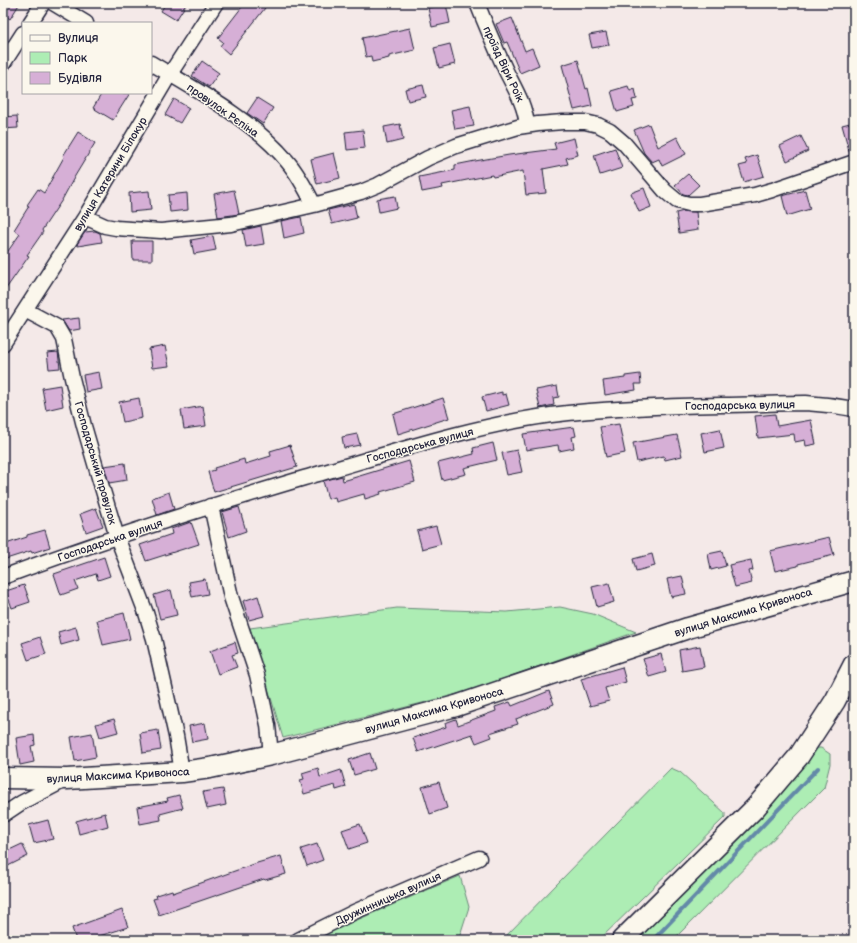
<svg xmlns="http://www.w3.org/2000/svg" width="857" height="943" font-family="'Balsamiq Sans',sans-serif">
	<style>
		.green { fill: #adedb4; stroke: #688878 }
		.lines { fill: none; stroke-linecap: round; stroke-linejoin: round }
		.stream { stroke: #6489a8; stroke-width: 4 }
		.building { fill: #d6afd6; stroke: #22223b }
		.street-casing { stroke: #22223b; stroke-width: 17 }
		.secondary-casing { stroke: #22223b; stroke-width: 23 }
		.street { stroke: #fbf7ec; stroke-width: 14 }
		.secondary { stroke: #fbf7ec; stroke-width: 20 }
		.labels { text-anchor: middle; stroke-width: 3; stroke-linejoin: round; paint-order: stroke }
		.street-label { font-size: 11px; fill: #22223b; stroke: #fbf7ec }
	</style>
	<rect width="100%" height="100%" fill="#f4e9e8"/>
	<filter id="ink" filterUnits="userSpaceOnUse"><feTurbulence type="fractalNoise" baseFrequency=".025" numOctaves="2"/><feDisplacementMap in="SourceGraphic" scale="8" xChannelSelector="R" yChannelSelector="G"/><feConvolveMatrix kernelMatrix="1 2 1 2 8 2 1 2 1" color-interpolation-filters="sRGB"/></filter>
	<g filter="url(#ink)">
		<path class="green" d="M560 607 593 614 636 632 466 692 283 738 250 628 397 608 507 612Z
			M817 748H821L830 754V764L824 788 673 940H634L750 826Z
			M671 768 680 772 725 813V817L599 940H502Z
			M460 876 469 907 460 935 456 940H310Z"/>
		<g class="lines">
			<path class="stream" d="M653 940 818 768"/>
		</g>
		<path class="building" d="M3 3H20L10 19 3 14Z
			M166 3H187L176 20 161 11Z
			M245 3H258L265 8 229 54 220 46 223 42 218 38Z
			M446 4 450 23 432 27 428 8Z
			M512 18 525 51 532 48 539 65 520 73 507 42 504 43 496 24Z
			M410 28 415 50 389 56V58L372 62 371 56 366 57 362 38Z
			M606 32 609 45 592 48 589 35Z
			M450 44 455 64 439 68 434 48Z
			M578 60 586 89 588 88 592 106 574 110 562 65Z
			M202 61 219 73 209 87 192 76Z
			M423 85 426 97 408 101 405 89Z
			M628 86 630 91 635 89 637 99 632 100 634 107 617 112 611 91Z
			M102 93H130L113 120 93 108Z
			M257 98 273 108 263 124 247 113Z
			M174 99 189 108 180 123 165 115Z
			M470 106 474 126 455 129 451 110Z
			M17 116 18 128 3 129V117Z
			M854 122V154H850L842 125Z
			M400 124 403 140 387 144 384 127Z
			M649 124 658 147 677 137 686 154 662 166 659 159 652 162 644 153 634 130Z
			M363 130 365 148 347 150 345 132Z
			M78 132 95 143 75 176 62 200 42 230 43 232 27 255 29 256 3 293V258L20 234 14 230 29 206 27 205 38 189 44 193 64 157 63 156Z
			M801 136 808 151 787 161 780 146Z
			M574 138 578 155 566 158 568 164 543 169 546 193 526 195 523 171 493 177 492 175 442 185 443 188 422 192 419 177 455 170V165L475 161 509 155 556 149 554 143Z
			M615 148 622 168 600 175 594 155Z
			M334 153 340 178 317 184 311 159Z
			M757 155 764 176 744 182 739 166 747 164 745 159Z
			M688 174 699 185 688 195 683 194 675 185Z
			M644 188 651 207 639 212 631 193Z
			M234 190 239 214 218 217 214 194Z
			M805 190 810 209 787 216 782 196Z
			M149 191 151 210 130 212 129 193Z
			M187 193 188 210 170 212 168 195Z
			M395 196 397 208 379 212 377 199Z
			M354 204 357 218 332 224 328 210Z
			M684 211 696 212 698 230 679 233 676 213Z
			M301 217 304 233 284 238 281 221Z
			M261 226 264 244 246 247 243 230Z
			M95 231 100 233 102 242 78 246 77 244 85 232Z
			M213 236 216 250 194 254 191 240Z
			M132 241H152V260H133Z
			M79 318 80 329 69 331 62 320Z
			M165 346 169 366 152 368 149 349Z
			M58 352 60 368 49 369 47 353Z
			M99 372 102 389 86 392 83 375Z
			M640 374 641 384H635L636 390 605 395 603 381 625 378V376Z
			M60 385 63 406 46 410 42 388Z
			M557 386 559 397 553 398 554 405 540 408 536 390Z
			M502 392V395L506 394 509 405 486 411 482 397Z
			M139 398 142 418 123 422 119 402Z
			M443 398 449 418 398 434 393 414Z
			M203 406 206 426 184 429 181 410Z
			M775 414 777 426 811 420 816 444 806 446 805 440 795 442 794 434 758 438 755 416Z
			M619 424 625 453 606 457 600 427Z
			M574 427 576 436 572 437 574 448 559 451 558 445 526 450 523 434Z
			M720 429 724 448 705 452 701 433Z
			M357 434 360 445 344 448 342 437Z
			M677 435 682 456 665 460 664 456 637 462 633 443Z
			M493 443 497 460 464 468 466 474 442 480 438 463 474 454 473 448Z
			M290 445 297 467 214 492 208 472 215 470 214 468 244 459 245 464 271 456 270 451Z
			M517 450 522 472 507 475 502 453Z
			M409 461 415 482 380 492 381 494 365 499 364 494 336 502 335 497 328 499 323 481 342 476 343 481Z
			M125 463 127 480 109 483 104 466Z
			M169 492 174 509 157 515 152 498Z
			M239 507 246 531 229 537 222 512Z
			M96 508 103 526 86 532 80 514Z
			M191 522 199 544 146 561 140 545 172 534 171 529Z
			M436 526 441 544 422 549 417 531Z
			M45 530 50 547 32 553 31 551 3 560V545L27 537V535Z
			M829 537 834 555 798 564V566L775 571 770 551Z
			M722 551 726 566 711 570 708 554Z
			M652 554 655 566 636 571 633 559Z
			M104 557 110 576 98 580 96 574 75 581 78 589 61 595 54 574Z
			M751 560 753 570 749 571 752 583 735 587 729 565Z
			M682 576 686 594 671 597 667 579Z
			M205 579 208 594 192 597 189 582Z
			M609 583 614 602 597 607 592 587Z
			M24 585 30 602 12 608 6 591Z
			M171 590 177 615 160 619 154 595Z
			M258 596 264 616 249 620 243 601Z
			M124 613 130 639 103 645 97 620Z
			M76 627 79 640 61 645 58 632Z
			M40 637 46 654 28 660 22 643Z
			M235 642 238 653 232 655 237 667 218 674 210 651Z
			M700 646 704 667 682 671 679 650Z
			M661 654 666 672 649 677 643 659Z
			M622 667 626 682 605 688 609 701 590 706 581 679Z
			M549 691 554 704 516 719 518 724 490 733 492 737 476 743 472 734 418 752 413 738 446 727 445 723 456 719 458 725 496 711 495 707 510 702 512 706Z
			M114 719 118 732 100 737 96 724Z
			M205 723 208 739 192 742 189 726Z
			M158 730 161 750 143 753 140 733Z
			M92 733 96 757 75 761 71 737Z
			M34 735 35 745 31 746 34 762 20 765 16 738Z
			M370 753 375 769 354 775 349 760Z
			M318 768 320 777 341 770 346 787 336 790 335 785 304 794 300 780 304 779 302 773Z
			M439 782 447 808 430 814 422 787Z
			M223 789 226 805 207 809 203 792Z
			M179 795 183 808 160 814 161 820 140 824 137 807 168 801 167 798Z
			M105 813 108 826 79 834 76 821Z
			M48 820 53 839 34 843 29 825Z
			M360 824 367 843 349 849 342 830Z
			M22 844 28 856 8 866 3 856V853Z
			M317 844 323 860 307 866 301 849Z
			M281 856 286 874 265 880 264 879 159 915 153 899 157 898 156 895 172 890 173 893 257 863Z
			M122 910 128 927 93 938 94 940H76L72 928Z"/>
		<g class="lines">
			<g class="street-casing">
				<path id="street" d="M53 3 86 23
					M477 3C486 26 496 49 506 71 515 89 525 105 527 125
					M30 23 43 3
					M151 63C196 90 253 120 287 161 298 174 306 189 314 205
					M3 64 23 33
					M85 217 105 226 116 228 161 231 231 224 314 205 361 192 378 185 428 158 456 146 518 127 538 124 563 122H585L598 125 610 131 624 143 665 191 677 201 689 204H700L755 195 772 190 854 162
					M25 310 57 327 64 339 72 378 84 426 100 481 117 537 146 613 154 639 176 736 182 772
					M3 344 85 217 170 74 216 3
					M210 506 213 515 231 597 257 675 268 725 271 755
					M3 577C102 540 203 508 304 478 385 455 466 427 551 415 608 408 665 406 722 405 750 405 778 403 806 403 822 404 838 406 854 409
					M3 815 21 803 65 780
					M298 940 354 912 479 858"/>
			</g>
			<g class="secondary-casing">
				<path id="secondary" d="M3 778 67 779 182 772 210 768 271 755 456 706 688 628 854 581
					M622 940 755 808 799 756 835 701 854 664"/>
			</g>
			<use href="#street" class="street"/>
			<use href="#secondary" class="secondary"/>
		</g>
	</g>
	<g class="labels">
		<g class="street-label">
			<text transform="translate(504 64) rotate(65)" y="4">проїзд Віри Роїк</text>
			<text transform="translate(223 110) rotate(35)" y="4">провулок Рєпіна</text>
			<text transform="translate(110 174) rotate(-59)" y="4">вулиця Катерини Білокур</text>
			<text transform="translate(740 405) rotate(-1)" y="4">Господарська вулиця</text>
			<text transform="translate(420 445) rotate(-15)" y="4">Господарська вулиця</text>
			<text transform="translate(96 463) rotate(74)" y="4">Господарський провулок</text>
			<text transform="translate(110 540) rotate(-19)" y="4">Господарська вулиця</text>
			<text transform="translate(743 612) rotate(-17)" y="4">вулиця Максима Кривоноса</text>
			<text transform="translate(434 710) rotate(-16)" y="4">вулиця Максима Кривоноса</text>
			<text transform="translate(118 775) rotate(-3)" y="4">вулиця Максима Кривоноса</text>
			<text transform="translate(388 898) rotate(-24)" y="4">Дружинницька вулиця</text>
		</g>
	</g>
	<rect width="857" height="943" fill="none" stroke="#fbf7ec" stroke-width="16"/>
	<rect x="8" y="8" width="841" height="927" fill="none" stroke="#22223b" stroke-width="1.5" filter="url(#ink)"/>
	<rect x="22" y="22" width="130" height="72" fill="#fbf7ec" stroke="#a4a2a5"/>
	<rect x="30" y="35" width="20" height="6" fill="#fbf7ec" stroke="#a4a2a5"/>
	<text x="58" y="42" font-size="12" fill="#22223b">Вулиця</text>
	<rect x="30" y="52" width="20" height="12" fill="#adedb4" stroke="#a4a2a5"/>
	<text x="58" y="62" font-size="12" fill="#22223b">Парк</text>
	<rect x="30" y="72" width="20" height="12" fill="#d6afd6" stroke="#a4a2a5"/>
	<text x="58" y="82" font-size="12" fill="#22223b">Будівля</text>
</svg>
